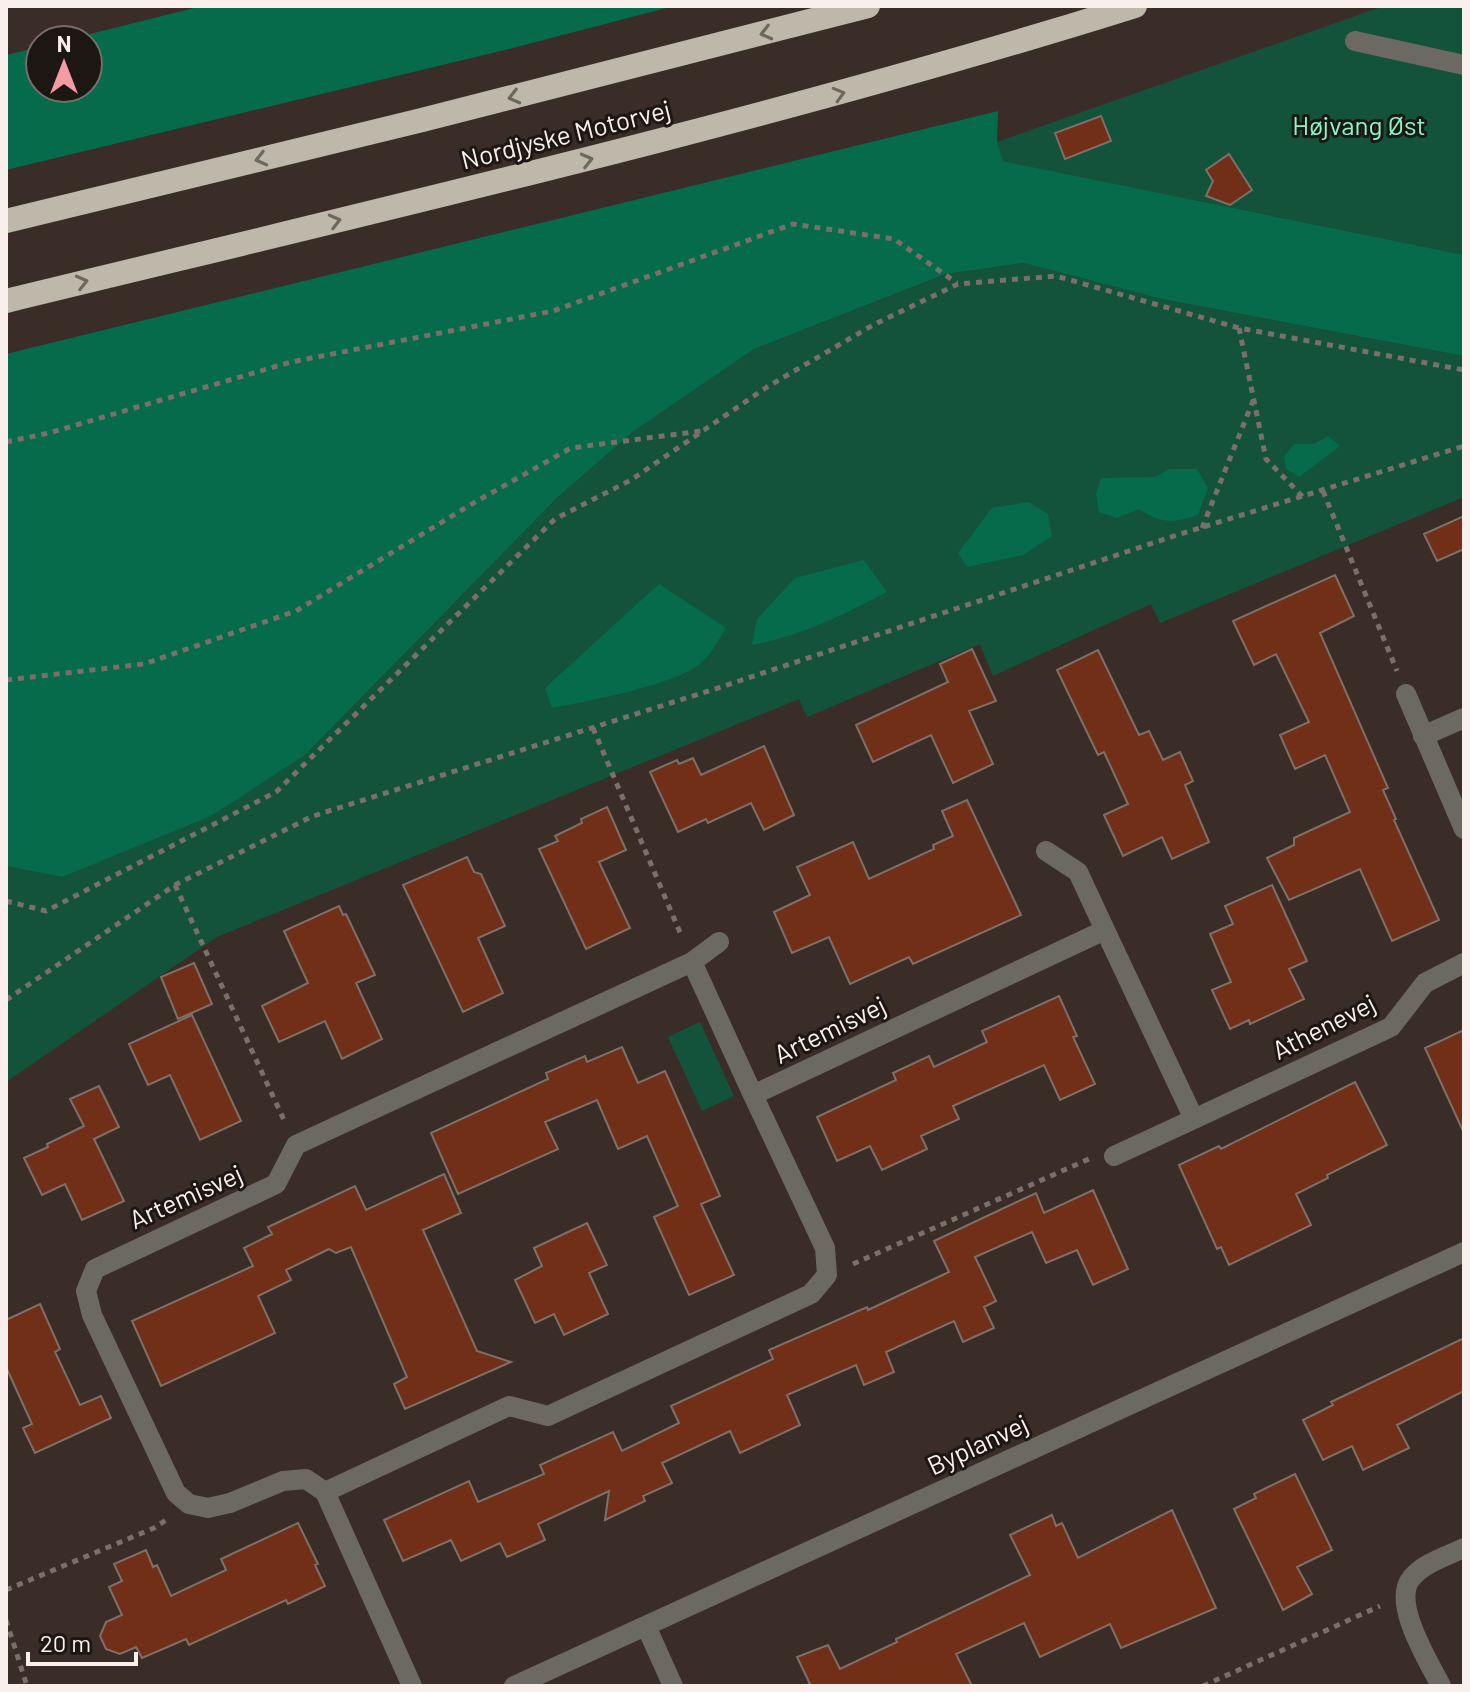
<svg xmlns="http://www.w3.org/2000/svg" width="1470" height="1692" font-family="Barlow,sans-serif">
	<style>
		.green { fill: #14533b }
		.forest { fill: #056b4b }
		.building { fill: #702f16; stroke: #7e6f69; stroke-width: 2 }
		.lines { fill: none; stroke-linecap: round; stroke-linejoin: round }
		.path { stroke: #7b6f6b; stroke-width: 5; stroke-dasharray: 6 6; stroke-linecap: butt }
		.minor { stroke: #6c6963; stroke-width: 20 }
		.highway { stroke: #bdb8a9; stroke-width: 24 }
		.oneway { stroke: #6d685e }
		.labels { text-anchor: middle; stroke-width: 6; stroke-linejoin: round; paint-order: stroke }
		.park-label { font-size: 26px; fill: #85f9c6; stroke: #1d1714 }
		.street-label { font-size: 26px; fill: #f9f0ed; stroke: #1d1714 }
	</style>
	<rect width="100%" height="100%" fill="#3a2d28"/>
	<path class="green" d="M1384 6H1464V255L1003 161 997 142Z
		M1024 263 1162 299 1464 356V497L1160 623 1151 604 993 676 980 644 807 717 799 699 217 937 6 1082V866L62 877 305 755 559 496 634 431 754 349 947 274Z
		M700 1022 734 1096 702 1111 668 1037Z"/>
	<path class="forest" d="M202 6H674L513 48 6 170V55L40 47V88H88V40H66Z
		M998 111 997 142 1003 161 1464 255V356L1162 299 1024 263 946 274 754 349 634 431 559 496 305 755 211 816 62 877 6 866V354Z
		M1328 436 1340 446 1299 477 1286 469 1284 456 1294 444H1314Z
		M1169 469H1197L1208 488 1198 515C1173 523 1161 524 1139 509L1117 518 1099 512 1096 494 1101 478 1155 477Z
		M1028 502 1048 514 1052 536 1023 555 967 567 958 553 992 508Z
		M864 560 887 592C843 615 801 636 752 645L757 619 795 578Z
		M659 584 726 628C719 639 711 655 701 663 678 684 585 702 552 708L545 688Z"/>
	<path class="building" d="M1101 116 1111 141 1065 159 1055 133Z
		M1229 154 1252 190 1230 205 1206 196 1213 181 1206 170Z
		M1464 516V549L1437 561 1424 534Z
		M1335 575 1354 616 1320 633 1388 788 1383 790 1396 819 1394 820 1439 920 1392 941 1360 869 1289 900 1267 858 1294 845V838L1350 812 1325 755 1295 769 1280 735 1309 722 1276 654 1254 665 1233 621Z
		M972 649 996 701 969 711 993 764 953 783 931 735 873 762 856 725 948 682 940 664Z
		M1098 650 1139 735 1149 731 1163 760 1180 752 1193 781 1185 785 1209 842 1172 859 1162 837 1123 856 1104 815 1128 804 1104 752 1098 755 1057 670Z
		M764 746 794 815 764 830 751 803 708 823 706 819 678 832 650 772 677 760 679 764 693 758 701 775Z
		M967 800 1021 915 913 964 909 957 850 984 829 937 792 953 774 912 810 895 797 867 853 842 869 879 934 849 933 845 953 836 942 811Z
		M607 807 626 850 599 862 630 928 586 949 539 849 558 841 555 836 582 823 581 819Z
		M467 857 474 872 481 874 505 926 478 938 503 993 463 1012 403 885Z
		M1272 885 1307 961 1289 969 1304 999 1250 1024 1249 1020 1230 1029 1212 990 1231 982 1210 934 1233 924 1225 906Z
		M339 906 343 915 346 914 375 975 356 983 382 1039 342 1059 325 1021 279 1042 262 1006 308 983 284 931Z
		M194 963 212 1004 178 1019 161 977Z
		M1059 996 1077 1036 1073 1037 1095 1084 1060 1100 1044 1065 953 1106 959 1119 921 1136 927 1149 882 1170 870 1146 837 1161 817 1117 896 1080 893 1073 929 1056 934 1067 987 1042 982 1031Z
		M192 1015 241 1121 200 1140 170 1075 148 1085 129 1044Z
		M1464 1030V1133L1425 1048Z
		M622 1047 638 1083 665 1071 720 1196 701 1204 734 1275 689 1295 654 1217 678 1206 647 1136 618 1149 597 1100 545 1122 558 1149 458 1194 431 1133 548 1079 546 1073 585 1056 587 1062Z
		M1355 1082 1387 1145 1327 1175 1328 1178 1296 1194 1311 1225 1229 1265 1221 1247 1217 1249 1179 1165 1219 1146 1221 1149Z
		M99 1086 119 1127 94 1139 124 1201 82 1220 65 1184 42 1195 24 1158 48 1147 47 1144 84 1126 70 1099Z
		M444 1174 461 1213 423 1230 477 1351 511 1362 405 1409 394 1384 407 1377 351 1247 336 1253 329 1249 286 1270 291 1280 258 1296 275 1333 161 1386 132 1321 253 1266 244 1248 272 1234 268 1227 355 1186 366 1210Z
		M1093 1190 1128 1269 1093 1285 1077 1250 1046 1263 1032 1232 975 1257 996 1301 984 1307 994 1328 963 1342 954 1321 886 1352 894 1372 864 1385 856 1365 787 1395 800 1425 740 1453 730 1431 662 1463 672 1483 643 1496 645 1501 605 1520 609 1491 538 1524 545 1540 507 1557 500 1543 461 1561 451 1540 403 1561 384 1520 469 1481 478 1502 544 1474 540 1465 613 1432 622 1451 679 1423 671 1406 773 1359 769 1350 867 1307 868 1310 949 1272 934 1241 1036 1193 1044 1213Z
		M587 1223 607 1265 589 1273 608 1314 564 1335 554 1314 535 1323 515 1280 542 1266 534 1248Z
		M40 1304 60 1349 55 1352 80 1405 101 1396 111 1418 35 1453 23 1428 32 1424 6 1367V1320Z
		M1464 1338V1391L1397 1425 1409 1448 1363 1470 1352 1446 1323 1460 1303 1420 1333 1405 1331 1402Z
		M1295 1474 1332 1550 1297 1567 1312 1594 1283 1610 1234 1509 1256 1498 1254 1494Z
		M1172 1510 1216 1608 1121 1648 1110 1624 1040 1657 1024 1623 956 1654 972 1686H805L810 1684 797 1657 828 1645 840 1669 897 1642 896 1639 1030 1575 1010 1535 1052 1515 1056 1526 1062 1523 1078 1558Z
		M298 1523 318 1564 315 1565 325 1586 288 1604 286 1600 189 1645 186 1639 142 1658 136 1647 120 1654 106 1649 100 1636 106 1622 122 1615 109 1587 122 1581 114 1564 146 1550 153 1567 157 1565 171 1596 226 1570 221 1559Z"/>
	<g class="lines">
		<path class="path" d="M1239 328 1266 459 1303 497
			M6 442 49 433 291 362 553 311 793 224 894 239 957 283
			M1323 491 1397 671
			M1202 528 1253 401
			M6 680 144 664 296 611 470 505 571 448 701 431
			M593 728 682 937
			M175 885 284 1120
			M6 901 46 911 276 792 555 519 631 480 767 387 873 325 958 284 1056 276 1239 328 1464 370
			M6 1000 175 885 313 816 718 688 1174 536 1464 446
			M853 1264 1089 1159
			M6 1590 154 1528 166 1520
			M6 1620 27 1686
			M1203 1686 1380 1606"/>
		<path class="minor" d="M1355 41 1464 65
			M1406 694 1464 829
			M1423 736 1464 718
			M1046 851 1078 872 1105 930
			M692 962 719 942
			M1114 1156 1194 1119
			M325 1492 306 1479 283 1481 230 1503 208 1508 189 1504 176 1493 92 1315 86 1291 95 1269 276 1184 296 1145 692 962 753 1095
			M646 1626 673 1686
			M412 1686 325 1492 509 1406 548 1416 811 1294 827 1275 825 1248 753 1095 1105 930 1194 1119 1391 1027 1425 983 1464 963
			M514 1686 1464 1252
			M1441 1686C1429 1662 1393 1605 1410 1580 1421 1564 1447 1556 1464 1548"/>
		<path class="highway" d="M6 221 422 120 868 6
			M6 301C384 209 764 122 1135 6"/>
	</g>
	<defs><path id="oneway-chevron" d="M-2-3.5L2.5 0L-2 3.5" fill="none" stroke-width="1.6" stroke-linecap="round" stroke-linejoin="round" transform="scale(2)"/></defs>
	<g class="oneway">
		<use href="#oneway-chevron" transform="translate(766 33) rotate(166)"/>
		<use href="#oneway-chevron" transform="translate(839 94) rotate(-16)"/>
		<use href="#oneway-chevron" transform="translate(514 97) rotate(166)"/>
		<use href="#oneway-chevron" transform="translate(261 159) rotate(166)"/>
		<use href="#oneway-chevron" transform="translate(587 160) rotate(-14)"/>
		<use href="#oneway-chevron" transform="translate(335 221) rotate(-14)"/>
		<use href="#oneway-chevron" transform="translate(82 282) rotate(-14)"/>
	</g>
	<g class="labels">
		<g class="park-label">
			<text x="1359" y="135">Højvang Øst</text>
		</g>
		<g class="street-label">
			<text transform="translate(566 135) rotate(-14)" y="9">Nordjyske Motorvej</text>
			<text transform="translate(1324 1027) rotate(-27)" y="9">Athenevej</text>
			<text transform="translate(830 1030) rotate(-26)" y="9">Artemisvej</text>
			<text transform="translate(186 1197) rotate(-24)" y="9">Artemisvej</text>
			<text transform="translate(978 1445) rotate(-25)" y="9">Byplanvej</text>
		</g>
	</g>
	<rect width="1470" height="1692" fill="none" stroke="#f9f0ed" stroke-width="16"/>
	<g transform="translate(64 64)"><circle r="38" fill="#1d1714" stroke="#756e6b" stroke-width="2"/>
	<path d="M0-6L14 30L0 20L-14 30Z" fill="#f49aa3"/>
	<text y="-12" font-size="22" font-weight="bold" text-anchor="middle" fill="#f9f0ed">N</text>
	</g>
	<path d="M28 1652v12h108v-12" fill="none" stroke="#f9f0ed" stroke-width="4"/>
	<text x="40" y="1652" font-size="24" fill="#f9f0ed" stroke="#1d1714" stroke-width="6" paint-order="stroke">20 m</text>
</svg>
